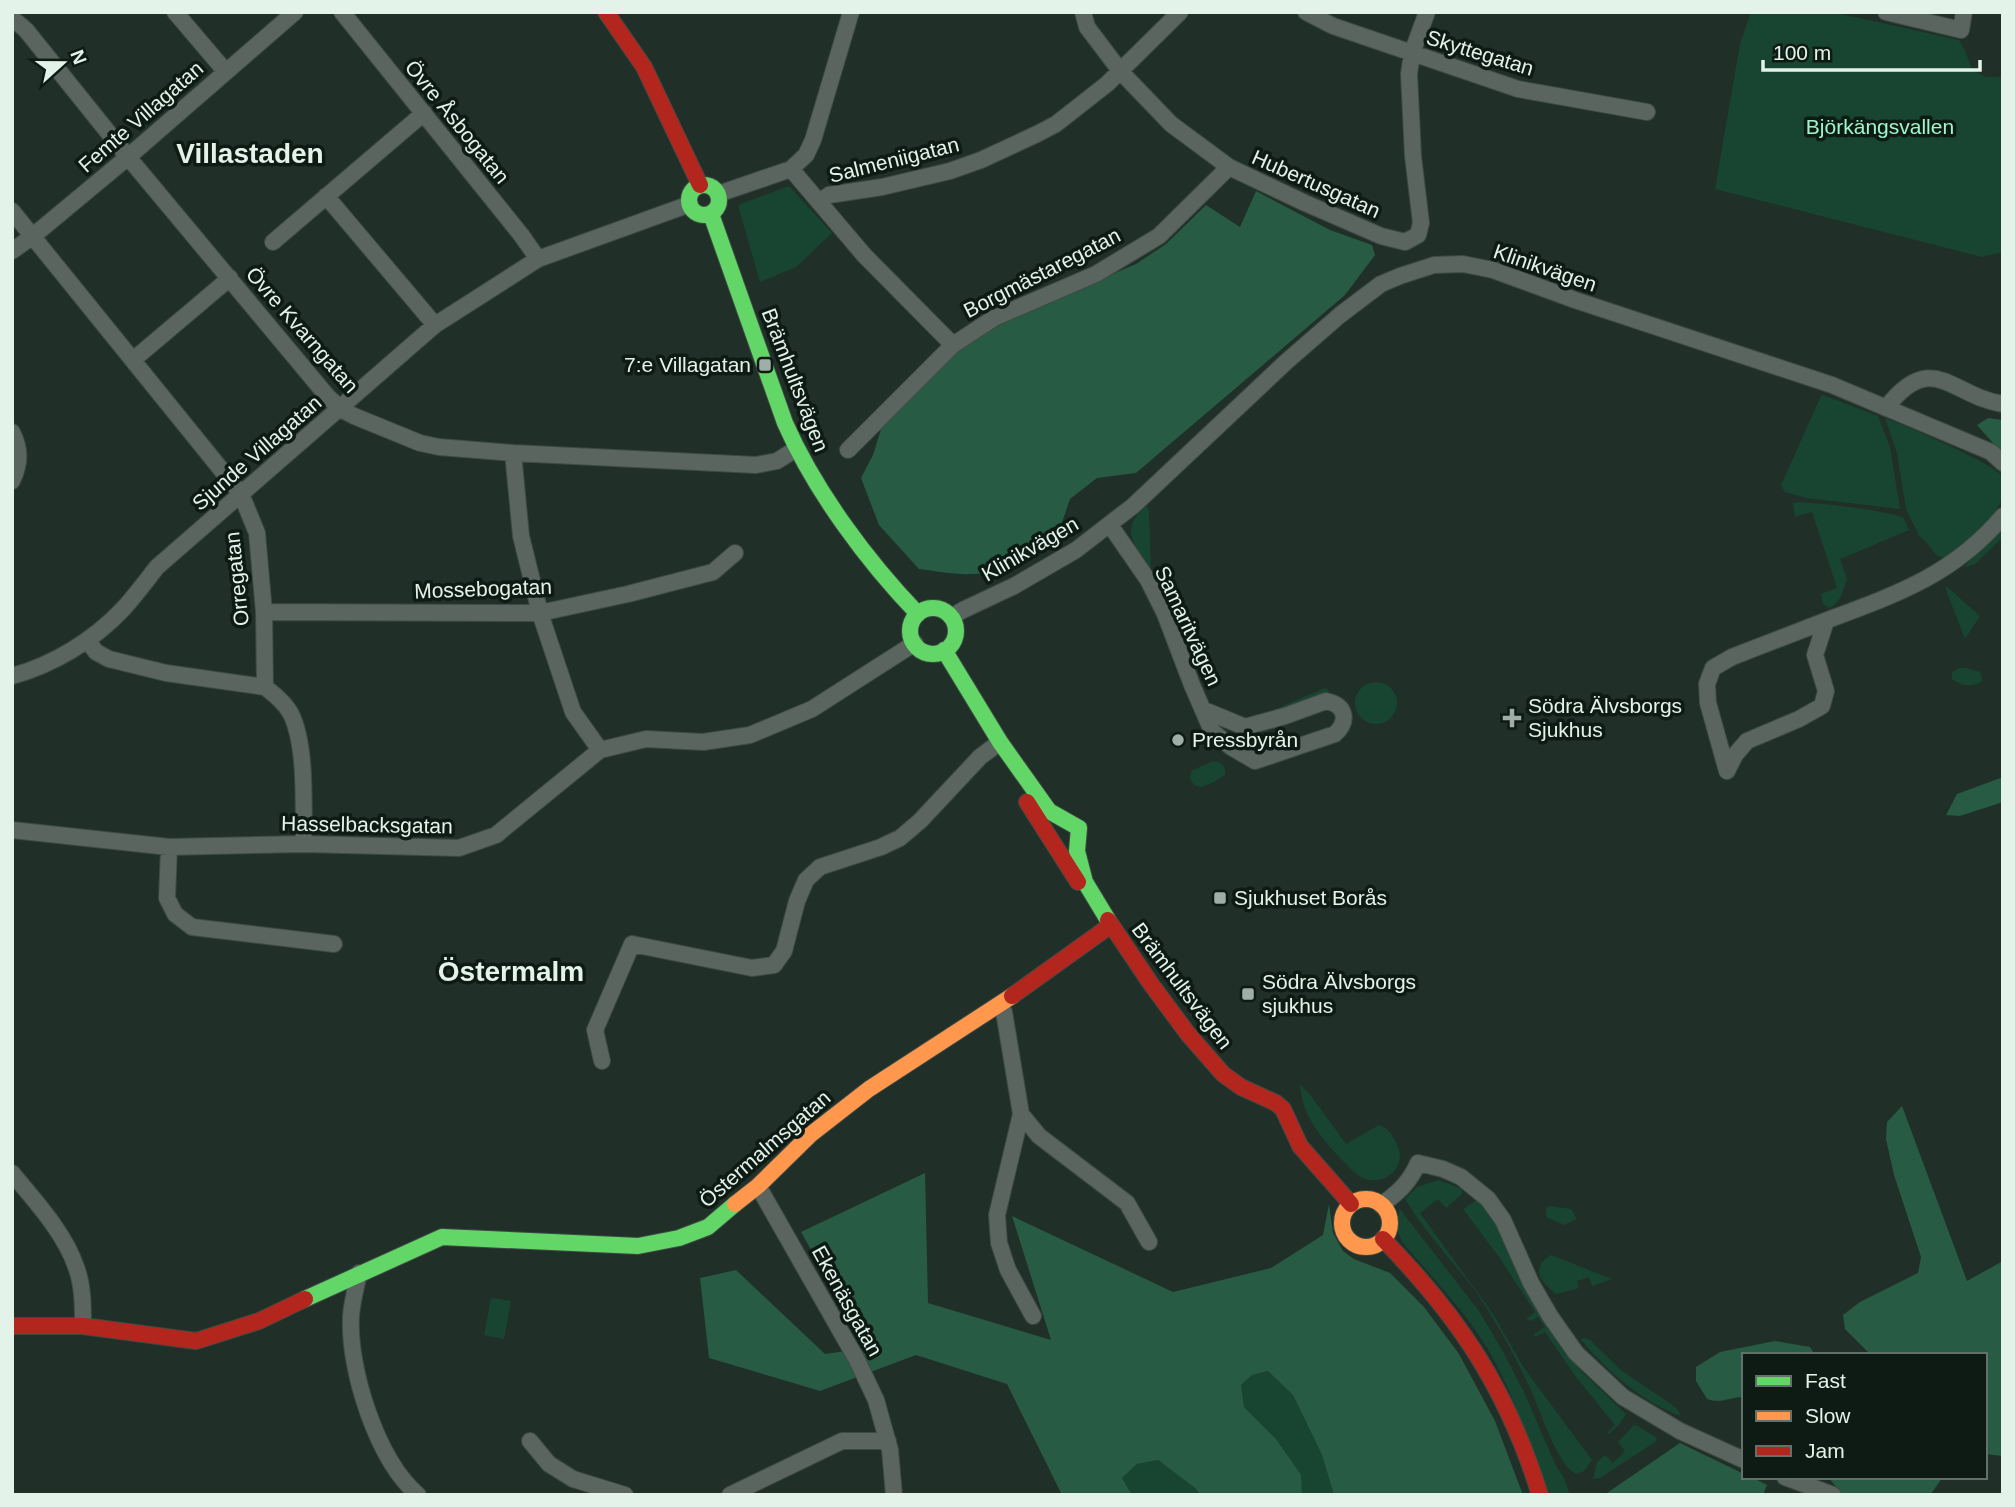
<svg xmlns="http://www.w3.org/2000/svg" width="2015" height="1507" font-family="Arial,sans-serif">
	<style>
		.green { fill: #184532 }
		.forest { fill: #285b44 }
		.lines { fill: none; stroke-linecap: round; stroke-linejoin: round }
		.street-casing { stroke: #3d4a44; stroke-width: 18 }
		.fast-casing { stroke: #3d4a44; stroke-width: 18 }
		.slow-casing { stroke: #3d4a44; stroke-width: 18 }
		.jam-casing { stroke: #3d4a44; stroke-width: 18 }
		.street { stroke: #59655e; stroke-width: 16 }
		.fast { stroke: #63d668; stroke-width: 16 }
		.slow { stroke: #ff974d; stroke-width: 16 }
		.jam { stroke: #b3261e; stroke-width: 16 }
		.poi-dot { fill: #9faea6; stroke: #0e1a14; stroke-width: 2.5 }
		.labels { text-anchor: middle; stroke-width: 7; stroke-linejoin: round; paint-order: stroke }
		.street-label { font-size: 21px; fill: #e3f3ea; stroke: #0e1a14 }
		.park-label { font-size: 21px; fill: #9ff6ca; stroke: #0e1a14 }
		.poi-label { font-size: 21px; fill: #e3f3ea; stroke: #0e1a14; text-anchor: start }
		.district-label { font-size: 28px; font-weight: bold; fill: #e3f3ea; stroke: #0e1a14 }
	</style>
	<rect width="100%" height="100%" fill="#202f28"/>
	<path class="green" d="M1751 12H1832L1959 40 1966 53 1972 70 1986 77H2003V252L1982 257 1715 189 1740 44Z
		M789 186 832 233 796 267 760 282 738 205Z
		M1823 395 1878 416 1890 447 1900 509 1807 498 1785 492 1781 486 1782 483 1821 396Z
		M1885 418C1913 429 1941 441 1968 455 1980 461 1993 467 2002 476 2003 483 2004 492 2002 498 1995 520 1962 545 1944 558L1936 555 1927 543 1919 536 1906 509 1897 453Z
		M1800 502C1834 505 1870 508 1903 517L1909 530 1840 559 1847 579C1843 589 1841 604 1829 608L1823 604 1821 594 1837 588 1812 512 1795 517 1793 503Z
		M1147 506 1149 511 1151 569C1134 545 1118 528 1147 506Z
		M2003 526V537L1975 564 1963 568Z
		M1946 586 1980 616 1965 639 1946 590Z
		M1967 668 1980 672 1982 679 1981 682C1972 687 1960 686 1952 679V672L1960 668Z
		M1355 703a21 21 0 1 1 42 0a21 21 0 1 1-42 0Z
		M1325 688 1329 690 1328 693 1288 709 1264 714Z
		M1213 761C1222 762 1226 766 1225 775L1214 782 1201 787 1194 785 1190 779 1191 771Z
		M1300 1084 1311 1096 1346 1144 1379 1125C1390 1129 1396 1139 1399 1150 1405 1171 1380 1188 1361 1177 1354 1173 1347 1165 1341 1159 1320 1136 1302 1116 1300 1084Z
		M1439 1180 1462 1189V1194L1446 1208 1438 1199 1420 1213 1493 1314 1524 1368 1592 1460 1584 1471 1576 1474C1556 1464 1540 1408 1529 1386 1513 1352 1495 1319 1473 1288 1450 1258 1424 1231 1405 1199L1417 1187Z
		M1477 1200 1498 1222 1520 1279 1548 1329 1581 1371 1626 1414 1620 1423 1609 1434 1607 1433 1615 1425 1576 1377 1545 1332 1535 1337 1534 1334 1545 1327 1538 1317 1531 1321 1526 1319 1535 1312 1499 1257 1463 1209Z
		M1550 1206 1571 1209 1577 1219 1564 1225 1546 1217V1208Z
		M1399 1208 1479 1311 1502 1350 1523 1390 1555 1464 1564 1478 1570 1495H1549C1530 1447 1515 1396 1489 1351 1466 1312 1431 1276 1402 1242L1397 1229Z
		M1551 1255 1612 1279 1592 1286 1589 1277 1577 1281 1579 1288 1556 1294C1541 1282 1529 1269 1551 1255Z
		M491 1298 511 1301 504 1339 484 1335Z
		M1585 1338 1590 1340 1622 1371 1671 1404 1677 1409 1681 1416C1642 1402 1608 1372 1582 1341L1581 1339Z
		M1268 1371 1293 1395 1322 1455 1334 1495H1302L1300 1475 1276 1439 1244 1407 1241 1385 1252 1375Z
		M1634 1425 1638 1426 1657 1438 1655 1442 1600 1478 1593 1479 1597 1462 1605 1455 1613 1463 1625 1451 1618 1442Z
		M1158 1460 1195 1488 1201 1495H1132L1122 1478 1137 1464Z"/>
	<path class="forest" d="M1256 191 1330 230 1372 245 1375 255 1345 295 1136 473 1097 478 1070 499 1054 546C1029 559 1003 573 973 574 955 575 936 571 919 569L879 525 861 478 873 455 882 426 948 355 998 323 1136 264 1166 244 1206 205 1240 227Z
		M1988 418 2003 420V451L1993 443 1977 425Z
		M2003 777V802L1960 816 1946 815 1957 794Z
		M1902 1106 1967 1281 2003 1261V1456L1985 1454V1355H1878L1868 1352 1845 1329 1843 1315 1860 1302 1918 1273 1921 1257 1894 1175 1886 1139 1887 1122Z
		M925 1173 928 1303 1051 1340 1012 1216 1173 1292 1271 1268 1323 1235 1329 1204 1333 1233 1343 1251 1354 1259 1390 1273 1424 1307 1459 1354 1495 1421 1523 1495H1334L1322 1455 1293 1395 1268 1371 1252 1375 1241 1385 1244 1407 1276 1439 1301 1475 1302 1495H1201L1195 1488 1158 1460 1137 1464 1122 1478 1132 1495H1062L1007 1384 916 1355 820 1391 709 1358 700 1278 736 1270 825 1354 867 1348 801 1232Z
		M1775 1341 1810 1347 1815 1355H1744V1397C1729 1397 1722 1404 1707 1399L1696 1381V1367L1720 1352Z
		M1680 1443 1744 1474V1477H1751L1767 1485 1763 1495H1604Z
		M1828 1477H1943L1930 1495H1843Z"/>
	<g class="lines">
		<g class="street-casing">
			<path id="street" d="M175 12 226 72
				M342 12 522 236 538 259
				M1083 12 1087 27 1121 72 1171 124 1229 167 1305 203 1381 236 1405 242 1418 235 1421 223 1413 156 1409 74 1412 53 1427 12
				M1306 12 1333 26 1518 89 1647 112
				M1886 12 1961 30 1964 12
				M12 18 26 30 128 157 328 397 341 409 354 416 420 443 439 447 513 453 756 465 777 461 796 449
				M791 169 864 255 953 345
				M718 194 791 169 806 155 813 140 851 12
				M326 196 435 325
				M819 202 829 195 882 187 950 171 981 160 1037 134 1056 124 1107 84 1180 12
				M12 211 241 494 257 533 264 612 265 687C275 695 285 703 291 714 307 747 303 807 304 844
				M273 242 424 113
				M12 251 33 236 128 157 295 12
				M133 360 230 278
				M1886 408C1932 348 1951 396 2003 404
				M12 432C21 450 20 464 12 481
				M848 450 953 345 994 318 1096 274 1159 236 1229 167
				M513 453 521 536 540 613 573 712 600 750
				M1110 525 1148 580 1165 614 1192 685 1212 731 1231 747 1255 761 1335 734C1349 721 1346 705 1326 701L1285 716 1245 727 1204 710
				M264 612 540 613 628 594 713 572 735 553
				M951 617 963 610 1014 586 1076 550 1133 506 1286 362 1340 315 1381 284 1400 276 1434 265 1463 264 1493 270 1575 300 1832 385 1991 452 2003 463
				M88 641 96 652 109 659 166 673 265 687
				M12 676C53 665 94 640 123 609 135 596 146 581 157 567L435 325 538 259 690 204
				M1727 771 1708 703 1707 684 1713 668 1732 657C1766 644 1799 631 1833 618 1900 593 1955 573 2003 516
				M1727 771 1735 755 1747 741 1799 719 1822 706 1826 691 1815 655 1826 621
				M12 830 169 847 304 844 459 848 496 835 600 750 646 739 703 742 750 735 812 709 915 643
				M169 847 167 898 175 914 192 927 334 944
				M999 1005 1004 1012 1021 1114 997 1215 999 1243 1008 1270 1033 1316
				M602 1061 595 1030 632 944 752 968 774 965 784 951 797 901 806 880 820 867 881 847 900 838 920 821 980 757 1000 742
				M1021 1114 1039 1136 1127 1203 1149 1242
				M12 1173C34 1200 65 1233 76 1267 83 1285 83 1306 83 1326
				M758 1186 857 1360 876 1400 890 1450 894 1495
				M1381 1205C1398 1193 1410 1182 1418 1163L1443 1169 1461 1177 1488 1199 1503 1220 1531 1283 1550 1316 1576 1353 1623 1397 1680 1431 1744 1460
				M359 1273C356 1287 352 1302 351 1316 348 1369 377 1460 418 1495
				M530 1441 549 1464 573 1479 625 1495
				M1785 1477 1833 1495
				M730 1495 842 1441H888"/>
		</g>
		<g class="fast-casing">
			<path id="fast" d="M689 200a15 15 0 1 1 30 0a15 15 0 1 1-30 0Z
				M711 214 785 423C815 491 867 561 918 614
				M910 631a23 23 0 1 1 46 0a23 23 0 1 1-46 0Z
				M944 650 1000 742 1049 811 1079 828 1077 851 1085 882 1108 920
				M305 1299 442 1237 638 1246 679 1238 708 1227 735 1204"/>
		</g>
		<g class="slow-casing">
			<path id="slow" d="M1342 1223a24 24 0 1 1 48 0a24 24 0 1 1-48 0Z
				M735 1204 758 1186 810 1135 869 1089 1012 996"/>
		</g>
		<g class="jam-casing">
			<path id="jam" d="M606 12 644 67 700 185
				M1027 802 1078 882
				M1108 920 1151 984 1188 1034 1223 1074 1241 1087 1276 1103 1283 1109 1300 1146 1351 1204
				M1012 996 1111 925
				M1383 1239C1460 1318 1507 1389 1540 1495
				M12 1326H83L196 1341 259 1321 305 1299"/>
		</g>
		<use href="#street" class="street"/>
		<use href="#fast" class="fast"/>
		<use href="#slow" class="slow"/>
		<use href="#jam" class="jam"/>
	</g>
	<g class="poi-dot">
		<rect x="758" y="358" width="14" height="14" rx="3.5"/>
		<path d="M1508.5 707.5h7v7h7v7h-7v7h-7v-7h-7v-7h7z"/>
		<circle cx="1178" cy="740" r="7"/>
		<rect x="1213" y="891" width="14" height="14" rx="3.5"/>
		<rect x="1241" y="987" width="14" height="14" rx="3.5"/>
	</g>
	<g class="labels">
		<g class="street-label">
			<text transform="translate(1480 53) rotate(17)" y="7">Skyttegatan</text>
			<text transform="translate(141 117) rotate(-41)" y="7">Femte Villagatan</text>
			<text transform="translate(457 122) rotate(51)" y="7">Övre Åsbogatan</text>
			<text transform="translate(894 160) rotate(-14)" y="7">Salmeniigatan</text>
			<text transform="translate(1316 184) rotate(24)" y="7">Hubertusgatan</text>
			<text transform="translate(1545 268) rotate(19)" y="7">Klinikvägen</text>
			<text transform="translate(1042 273) rotate(-27)" y="7">Borgmästaregatan</text>
			<text transform="translate(302 330) rotate(49)" y="7">Övre Kvarngatan</text>
			<text transform="translate(795 380) rotate(69)" y="7">Brämhultsvägen</text>
			<text transform="translate(257 453) rotate(-41)" y="7">Sjunde Villagatan</text>
			<text transform="translate(1030 549) rotate(-30)" y="7">Klinikvägen</text>
			<text transform="translate(237 579) rotate(-96)" y="7">Orregatan</text>
			<text transform="translate(483 589) rotate(-2)" y="7">Mossebogatan</text>
			<text transform="translate(1188 626) rotate(65)" y="7">Samaritvägen</text>
			<text transform="translate(367 825) rotate(1)" y="7">Hasselbacksgatan</text>
			<text transform="translate(1182 986) rotate(53)" y="7">Brämhultsvägen</text>
			<text transform="translate(765 1149) rotate(-41)" y="7">Östermalmsgatan</text>
			<text transform="translate(847 1301) rotate(61)" y="7">Ekenäsgatan</text>
		</g>
		<g class="park-label">
			<text x="1880" y="134">Björkängsvallen</text>
		</g>
		<g class="poi-label">
			<text x="751" y="372" text-anchor="end">7:e Villagatan</text>
			<text x="1528" y="713">Södra Älvsborgs<tspan x="1528" dy="24">Sjukhus</tspan></text>
			<text x="1192" y="747">Pressbyrån</text>
			<text x="1234" y="905">Sjukhuset Borås</text>
			<text x="1262" y="989">Södra Älvsborgs<tspan x="1262" dy="24">sjukhus</tspan></text>
		</g>
		<g class="district-label">
			<text x="250" y="163">Villastaden</text>
			<text x="511" y="981">Östermalm</text>
		</g>
	</g>
	<rect width="2015" height="1507" fill="none" stroke="#e3f3ea" stroke-width="28"/>
	<rect x="1742" y="1353" width="245" height="126" fill="#0e1a14" stroke="#63716a" stroke-width="2"/>
	<rect x="1756" y="1376" width="35" height="10" fill="#63d668" stroke="#63716a" stroke-width="2"/>
	<text x="1805" y="1388" font-size="21" fill="#e3f3ea">Fast</text>
	<rect x="1756" y="1411" width="35" height="10" fill="#ff974d" stroke="#63716a" stroke-width="2"/>
	<text x="1805" y="1423" font-size="21" fill="#e3f3ea">Slow</text>
	<rect x="1756" y="1446" width="35" height="10" fill="#b3261e" stroke="#63716a" stroke-width="2"/>
	<text x="1805" y="1458" font-size="21" fill="#e3f3ea">Jam</text>
	<g transform="translate(63 63) rotate(69)" stroke="#0e1a14" stroke-width="5" paint-order="stroke">
	<path d="M0-5L12 26L0 18L-12 26Z" fill="#e3f3ea"/>
	<text y="-10" font-size="19" font-weight="bold" text-anchor="middle" fill="#e3f3ea">N</text>
	</g>
	<path d="M1763 60v10h217v-10" fill="none" stroke="#e3f3ea" stroke-width="3.5"/>
	<text x="1773" y="60" font-size="21" fill="#e3f3ea" stroke="#0e1a14" stroke-width="5" paint-order="stroke">100 m</text>
</svg>
